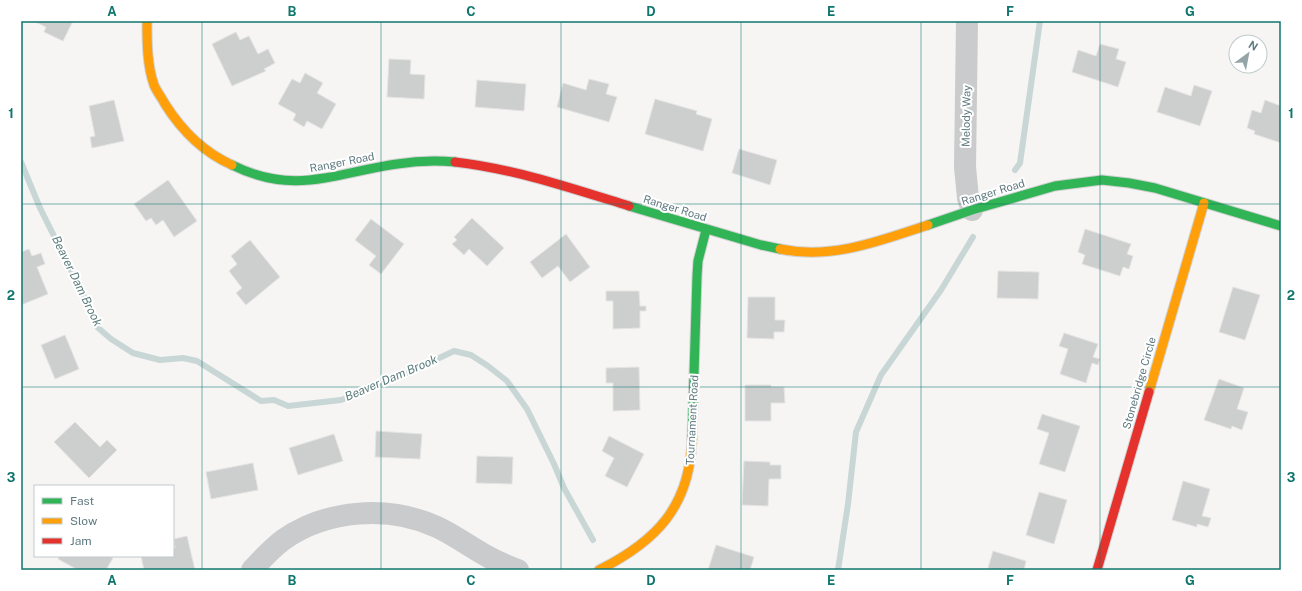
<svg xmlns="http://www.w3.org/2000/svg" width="1302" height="591" font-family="'Public Sans',sans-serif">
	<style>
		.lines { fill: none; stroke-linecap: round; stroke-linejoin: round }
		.stream { stroke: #c8d6d5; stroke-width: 6 }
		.building { fill: #cdcfcf; stroke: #e5e4e4 }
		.fast-casing { stroke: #d1d2d2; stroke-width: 11 }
		.slow-casing { stroke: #d1d2d2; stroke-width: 11 }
		.jam-casing { stroke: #d1d2d2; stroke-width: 11 }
		.street { stroke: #cacbcc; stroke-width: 22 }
		.fast { stroke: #30b455; stroke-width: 9 }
		.slow { stroke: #ff9f0a; stroke-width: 9 }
		.jam { stroke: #e5322d; stroke-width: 9 }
		.grid { fill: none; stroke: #0f766e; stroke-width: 1; stroke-opacity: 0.55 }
		.labels { text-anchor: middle; stroke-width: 4; stroke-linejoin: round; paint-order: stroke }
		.street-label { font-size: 11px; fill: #5f7a81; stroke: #fff }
		.water-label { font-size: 12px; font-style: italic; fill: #5a7c7c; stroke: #fff }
		.neatline { fill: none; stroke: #0f766e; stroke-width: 1.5 }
		.grid-label { font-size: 13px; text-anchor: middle; font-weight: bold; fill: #0f766e }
	</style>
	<rect width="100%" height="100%" fill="#f6f5f4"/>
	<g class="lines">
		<path class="stream" d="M21 162 40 208 86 300 96 326 111 339 133 353 160 360 183 358 197 361 261 401 274 400 288 406 341 400 358 394 369 386 385 382 414 370 454 351 471 355 488 366 507 381 527 409 554 464 564 488 593 540
			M1015 170 1020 163 1040 21
			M838 570 848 504 856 432 881 375 941 290 973 237"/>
	</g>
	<path class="building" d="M33 21H73L63 41 44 32 46 27Z
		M236 32 240 40 249 36 258 54 268 49 275 63 264 69 266 71 232 86 212 44Z
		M1100 44 1119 49 1116 59 1126 62 1118 87 1072 72 1078 50 1096 56Z
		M389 59 411 60 410 74 425 75 424 99 387 97Z
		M305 73 323 83 317 93 336 104 322 129 307 121 304 127 293 120 296 114 278 104 292 79 300 83Z
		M589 79 609 84 606 94 617 97 609 122 557 107 563 83 586 90Z
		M477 80 526 84 524 111 475 107Z
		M1194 85 1212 91 1200 126 1157 112 1165 87 1191 96Z
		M655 99 697 111 696 114 712 119 703 151 645 134Z
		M114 100 124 141 92 148 90 137 95 136 89 106Z
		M1265 100 1281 106V143L1254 134 1255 131 1247 128 1252 110 1261 113Z
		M739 149 777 160 770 185 732 173Z
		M168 180 197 221 174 237 163 220 156 225 151 218 146 221 134 204Z
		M472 218 504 248 487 266 469 249 464 255 452 244 457 240 454 237Z
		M371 219 404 244 381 274 369 265 376 256 355 240Z
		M1085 229 1131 244 1127 254 1133 256 1129 269 1123 267 1120 276 1082 264 1085 255 1078 252Z
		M566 234 590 267 570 282 558 266 542 278 530 262Z
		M250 240 280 277 246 305 236 293 242 288 229 271 237 264 231 256Z
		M29 249 32 256 41 253 45 264 37 267 48 294 21 305V252Z
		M998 271 1039 272 1038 299 997 298Z
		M1233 287 1260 295 1245 340 1219 332Z
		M606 291H639L640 306H646V311H640V328L613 329V301H606Z
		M748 297H775V320H785L784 332H774V339L747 338Z
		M1064 333 1098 344 1093 357 1100 359 1098 365 1092 363 1086 383 1060 374 1068 349 1059 346Z
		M65 335 79 369 55 379 41 345Z
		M639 367 640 410 613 411V383H606V368Z
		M1219 379 1244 388 1237 409 1248 412 1242 430 1232 426 1231 429 1204 420Z
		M745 385H771V387H784L785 403H771V421H745Z
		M1042 414 1080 426 1065 472 1039 464 1049 433 1037 429Z
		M75 422 100 447 107 440 117 450 89 478 54 442Z
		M376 431 422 434 420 459 375 457Z
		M334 434 343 461 298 475 289 448Z
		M609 436 644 454 627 487 605 476 614 458 602 451Z
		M477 456 513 457 512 484 476 483Z
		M744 461 770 462V465H781V479H769L768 506 742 505Z
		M253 463 258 490 211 499 206 472Z
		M1183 481 1210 489 1202 516 1211 518 1208 527 1197 524V527L1172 520Z
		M1039 492 1067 500 1054 544 1026 535Z
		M187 536 195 570H144L141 556H173V548H175L174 539Z
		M716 545 754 557 750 570H708Z
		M993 551 1026 561 1024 570H995L988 568Z
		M59 556H110L113 558 106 570H78L58 559Z"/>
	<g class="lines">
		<g class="fast-casing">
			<path id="fast" d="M232 165C295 196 334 173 397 164 416 161 435 160 455 162
				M629 206 761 245 780 249
				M928 225 972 210 1055 186 1102 180 1129 183 1155 188 1281 226
				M692 439 697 276 698 261 706 230"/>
		</g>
		<g class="slow-casing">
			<path id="slow" d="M147 21C147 42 147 65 154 85 157 92 162 98 165 104 182 131 203 152 232 165
				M780 249C832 260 879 241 928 225
				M1149 392 1204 203
				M599 570C657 541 690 506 692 439"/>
		</g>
		<g class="jam-casing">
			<path id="jam" d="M455 162C515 169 571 188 629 206
				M1097 570 1149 392"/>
		</g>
		<path class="street" d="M967 21 965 167 968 198 972 210
			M252 570C262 559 271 549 283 540 327 509 389 505 437 527 454 535 469 546 485 555 495 561 507 566 518 570"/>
		<use href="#fast" class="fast"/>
		<use href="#slow" class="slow"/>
		<use href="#jam" class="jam"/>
	</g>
	<path class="grid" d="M202 21V570M381 21V570M561 21V570M741 21V570M921 21V570M1100 21V570M21 204H1281M21 387H1281"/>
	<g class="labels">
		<g class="street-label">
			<text transform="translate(966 116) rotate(-89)" y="4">Melody Way</text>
			<text transform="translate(342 162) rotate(-11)" y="4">Ranger Road</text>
			<text transform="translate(993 192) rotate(-17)" y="4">Ranger Road</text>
			<text transform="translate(675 208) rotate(17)" y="4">Ranger Road</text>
			<text transform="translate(1139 383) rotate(-74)" y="4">Stonebridge Circle</text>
			<text transform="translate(692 420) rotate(-87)" y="4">Tournament Road</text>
		</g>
		<g class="water-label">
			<text transform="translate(77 281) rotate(64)" y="4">Beaver Dam Brook</text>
			<text transform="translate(391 378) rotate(-23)" y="4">Beaver Dam Brook</text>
		</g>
	</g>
	<rect width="1302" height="591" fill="none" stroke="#ffffff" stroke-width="44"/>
	<rect x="34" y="485" width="140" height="72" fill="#ffffff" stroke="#bfcacd"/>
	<rect x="42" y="498" width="20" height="6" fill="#30b455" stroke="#bfcacd"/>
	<text x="70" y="505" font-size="12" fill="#5f7a81">Fast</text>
	<rect x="42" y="518" width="20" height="6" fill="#ff9f0a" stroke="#bfcacd"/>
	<text x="70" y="525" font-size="12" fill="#5f7a81">Slow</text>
	<rect x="42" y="538" width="20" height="6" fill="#e5322d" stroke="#bfcacd"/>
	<text x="70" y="545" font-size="12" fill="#5f7a81">Jam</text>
	<g transform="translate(1248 54) rotate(32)"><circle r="19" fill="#ffffff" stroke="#bfcacd"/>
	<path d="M0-3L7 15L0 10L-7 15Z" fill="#94a5a9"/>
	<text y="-6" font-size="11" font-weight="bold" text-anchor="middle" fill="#5f7a81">N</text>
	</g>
	<rect x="22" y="22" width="1258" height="547" class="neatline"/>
	<g class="grid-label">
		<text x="112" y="16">A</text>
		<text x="292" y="16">B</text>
		<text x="471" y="16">C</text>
		<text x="651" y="16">D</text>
		<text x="831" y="16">E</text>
		<text x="1010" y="16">F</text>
		<text x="1190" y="16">G</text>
		<text x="11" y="118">1</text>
		<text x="1291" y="118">1</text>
		<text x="11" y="300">2</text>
		<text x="1291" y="300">2</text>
		<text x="11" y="482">3</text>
		<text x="1291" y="482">3</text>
		<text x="112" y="585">A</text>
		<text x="292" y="585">B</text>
		<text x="471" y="585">C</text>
		<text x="651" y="585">D</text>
		<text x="831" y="585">E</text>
		<text x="1010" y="585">F</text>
		<text x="1190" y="585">G</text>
	</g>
</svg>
